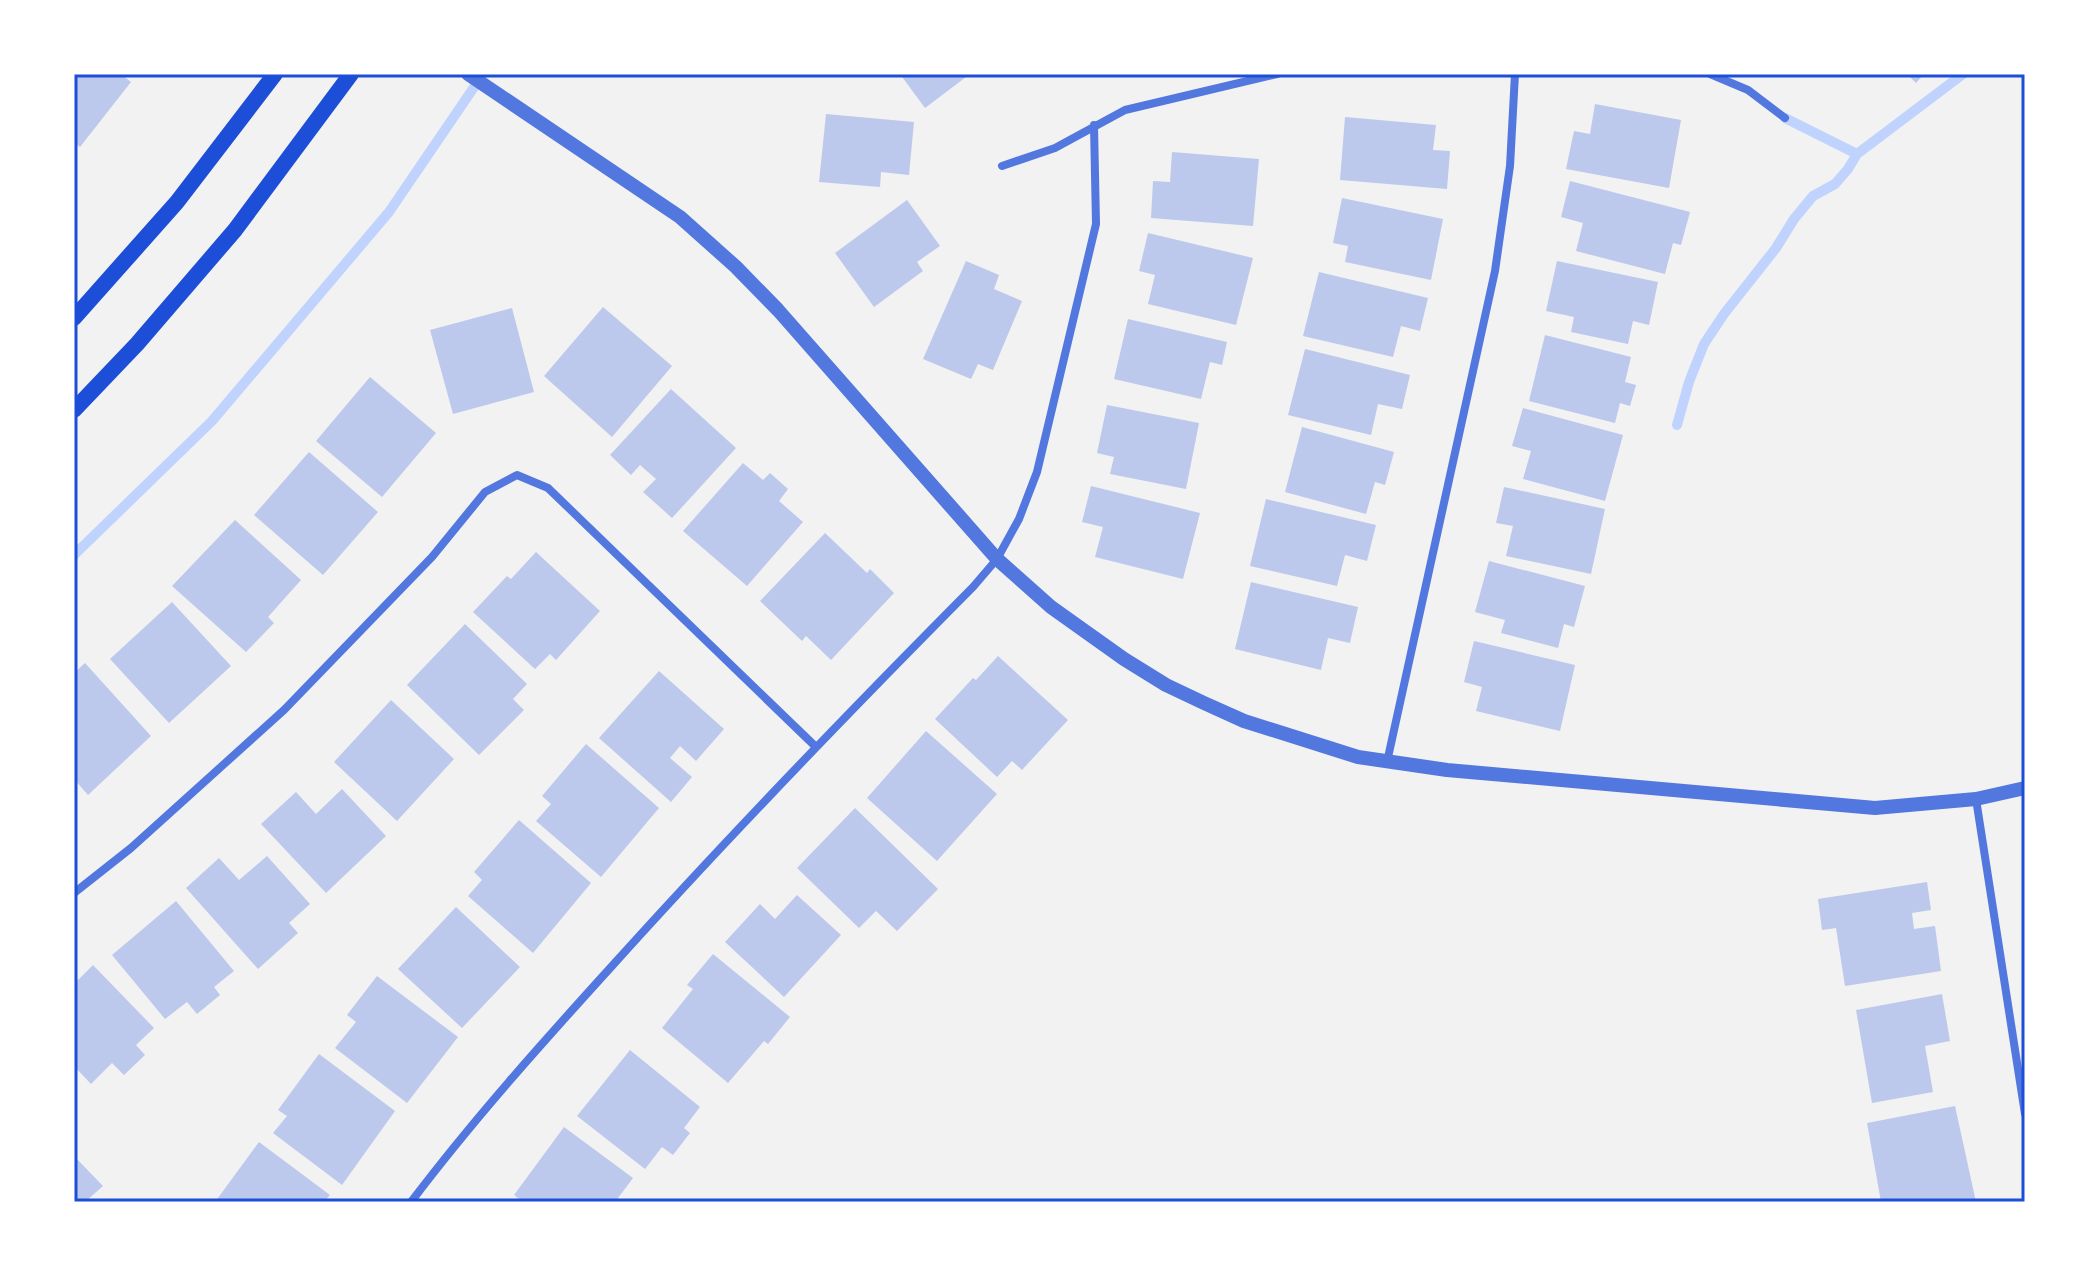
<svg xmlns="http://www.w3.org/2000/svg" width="2099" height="1276" font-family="Signika,sans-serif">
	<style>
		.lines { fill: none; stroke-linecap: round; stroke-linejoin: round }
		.stream { stroke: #bfd3fe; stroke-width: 10 }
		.building { fill: #bdc9ec }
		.minor { stroke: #5277de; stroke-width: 8 }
		.tertiary { stroke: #5277de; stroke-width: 14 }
		.secondary { stroke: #1d4ed8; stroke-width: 16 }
		.neatline { fill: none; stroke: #1d4ed8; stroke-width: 3 }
	</style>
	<rect width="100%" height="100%" fill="#f2f2f2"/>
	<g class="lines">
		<path class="stream" d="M1785 118 1857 154 1963 74
			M1677 425 1689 382 1704 344 1724 314 1776 248 1794 219 1813 196 1835 184 1848 169 1857 154
			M74 555 212 421 389 212 483 74"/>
	</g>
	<path class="building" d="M74 74H121L131 82 80 147 74 142Z
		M900 74H970L925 108Z
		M1907 74H1924L1916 83Z
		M1595 104 1681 120 1669 188 1566 169 1574 131 1590 134Z
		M826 114 914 122 909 175 881 172 880 187 819 182Z
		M1345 117 1436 125 1433 150 1450 151 1447 189 1340 180Z
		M1172 152 1259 159 1253 226 1151 218 1153 181 1170 182Z
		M1570 181 1690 212 1681 245 1673 243 1665 274 1576 251 1583 223 1561 217Z
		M1342 198 1443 219 1431 280 1345 262 1348 246 1333 243Z
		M907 200 940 246 917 262 923 271 874 307 835 253Z
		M1148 233 1253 258 1236 325 1148 304 1155 275 1139 271Z
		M966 261 999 275 994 289 1022 301 993 370 978 364 971 379 923 359Z
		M1557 261 1658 282 1649 325 1633 321 1628 344 1571 332 1574 317 1546 311Z
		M1319 272 1428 298 1420 331 1401 326 1393 357 1303 336Z
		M603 307 672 366 612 437 544 376Z
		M512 308 534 392 453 414 430 330Z
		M1128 319 1227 342 1222 365 1210 362 1201 399 1114 379Z
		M1545 335 1631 357 1625 382 1636 385 1630 406 1620 403 1615 423 1529 401Z
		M1305 349 1410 375 1402 409 1378 404 1371 435 1288 415Z
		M370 377 436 433 382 497 316 441Z
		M671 389 736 448 672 518 643 492 656 479 640 465 631 475 610 455Z
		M1107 405 1199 423 1186 489 1110 474 1114 457 1097 453Z
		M1523 408 1623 435 1605 501 1523 479 1531 451 1512 446Z
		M1302 427 1394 452 1385 485 1375 482 1366 514 1285 492Z
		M309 452 378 512 323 575 254 515Z
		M743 463 763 480 770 473 788 489 779 501 803 522 747 586 683 531Z
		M1091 486 1200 513 1183 579 1095 557 1103 527 1082 522Z
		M1504 487 1605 509 1591 574 1506 556 1513 526 1496 523Z
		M1266 499 1376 525 1367 561 1345 555 1337 586 1250 566Z
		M235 520 301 580 268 617 274 623 246 652 172 586Z
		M825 533 867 573 870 569 894 593 831 660 806 636 802 641 760 601Z
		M536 552 600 611 556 660 550 654 535 669 473 612 507 576 511 579Z
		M1489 561 1585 586 1574 627 1564 624 1558 648 1501 633 1505 620 1475 612Z
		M1251 582 1358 607 1350 643 1328 638 1321 670 1235 649Z
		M172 602 231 666 169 723 110 659Z
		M465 624 527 684 513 699 524 710 479 755 407 685Z
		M1474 641 1575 665 1560 731 1476 711 1482 687 1464 682Z
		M998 656 1068 720 1022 770 1012 761 997 777 935 719 973 678 976 680Z
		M85 663 151 736 88 795 74 779V673Z
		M659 671 724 729 696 761 680 746 670 758 692 777 671 802 599 738Z
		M391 700 454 759 397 821 334 762Z
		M926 731 997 794 937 861 867 798Z
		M586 744 659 808 601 877 536 821 551 804 542 796Z
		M342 789 386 836 326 893 261 824 296 792 316 814Z
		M855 808 938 889 897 931 876 911 859 928 797 868Z
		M519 820 591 883 533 953 468 896 482 880 474 872Z
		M267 856 310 904 289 923 298 933 258 969 186 888 219 858 239 880Z
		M1927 882 1931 910 1912 913 1914 929 1935 926 1941 971 1845 986 1836 928 1822 930 1818 899Z
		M797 895 841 935 784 997 725 942 760 904 775 919Z
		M176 901 234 971 214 987 220 995 197 1014 187 1002 165 1019 112 955Z
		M456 907 520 967 462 1028 398 969Z
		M713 954 790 1017 768 1044 764 1041 728 1083 662 1028 693 989 687 985Z
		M93 965 154 1028 136 1045 145 1055 124 1075 112 1063 91 1084 74 1066V984Z
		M377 976 458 1037 407 1103 335 1048 356 1022 347 1015Z
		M1942 994 1950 1041 1925 1046 1933 1092 1872 1103 1856 1010Z
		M630 1050 700 1107 684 1128 690 1133 673 1155 662 1147 645 1169 577 1116Z
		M319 1054 395 1111 342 1185 273 1133 287 1116 278 1110Z
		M1955 1106 1976 1202H1881L1867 1123Z
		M564 1127 633 1178 615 1202H523L514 1195Z
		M259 1142 330 1195 324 1202H215Z
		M74 1156 103 1186 85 1202H74Z"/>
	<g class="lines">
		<path class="minor" d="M1710 74 1748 90 1785 118
			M1002 166 1055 148 1125 110 1277 74
			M1387 762 1495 271 1510 166 1515 74
			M1976 799 2025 1114
			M74 893 131 848 284 710 432 557 485 492 517 475 548 488 816 747
			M411 1202C473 1120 543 1042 612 966 729 836 850 711 973 587L997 559 1019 519 1037 472 1096 224 1094 125"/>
		<path class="tertiary" d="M468 74 680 217 736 267 778 310 997 559 1051 607 1124 659 1166 685 1204 703 1244 721 1358 757 1447 770 1875 808 1976 799 2025 788"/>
		<path class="secondary" d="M74 318 177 202 275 74
			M74 410 137 344 235 230 351 74"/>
	</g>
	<rect width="2099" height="1276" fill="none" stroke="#ffffff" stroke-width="152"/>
	<rect x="76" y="76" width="1947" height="1124" class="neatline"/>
</svg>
